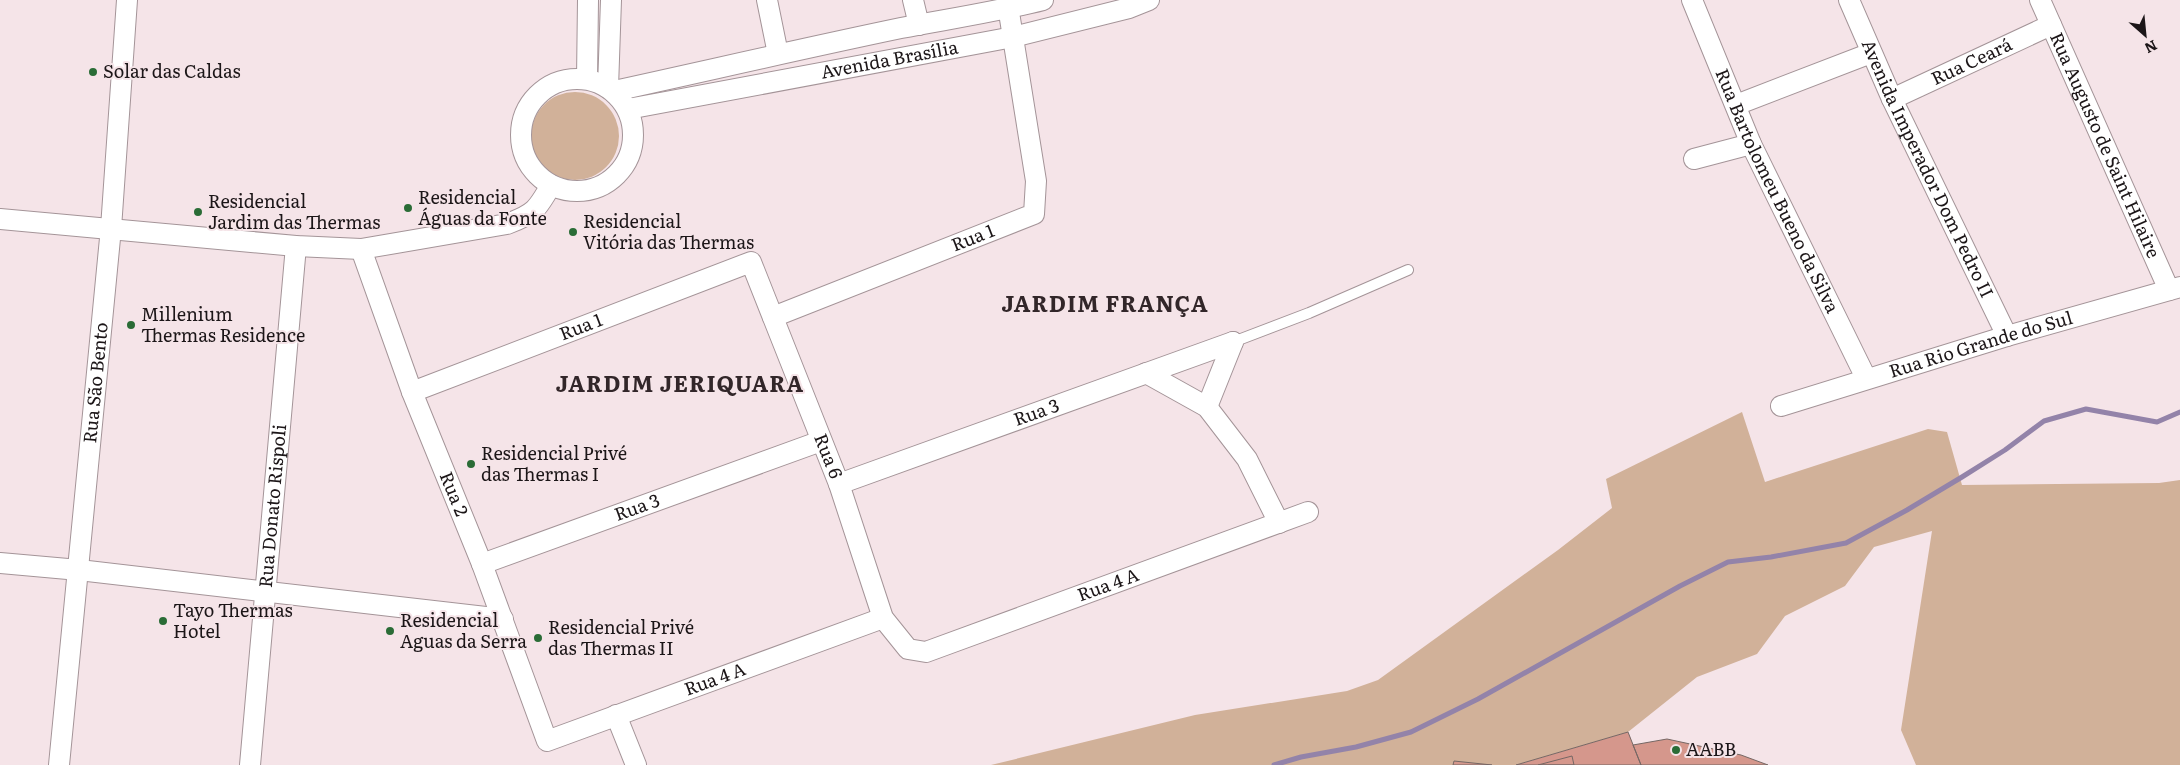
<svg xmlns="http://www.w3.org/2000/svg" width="2180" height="765" font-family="Literata,serif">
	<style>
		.green { fill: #d1b199 }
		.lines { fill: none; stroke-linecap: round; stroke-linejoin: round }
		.stream { stroke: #9383a9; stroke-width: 5 }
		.building { fill: #d5978c; stroke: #756764 }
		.service-casing { stroke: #a49498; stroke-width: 12 }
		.minor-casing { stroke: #a49498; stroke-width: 22 }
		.service { stroke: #fff; stroke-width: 10 }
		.minor { stroke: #fff; stroke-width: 20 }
		.poi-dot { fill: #2a6c36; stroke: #f5e4e8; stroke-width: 2 }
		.labels { text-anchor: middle; stroke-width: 4; stroke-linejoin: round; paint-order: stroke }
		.street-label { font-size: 18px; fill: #1c1618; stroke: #f5e4e8 }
		.poi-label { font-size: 18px; fill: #1c1618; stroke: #f5e4e8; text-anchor: start }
		.district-label { font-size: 22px; font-weight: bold; letter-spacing: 1px; fill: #322629; stroke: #f5e4e8 }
	</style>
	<rect width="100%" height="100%" fill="#f5e4e8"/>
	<path class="green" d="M531 136a44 44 0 1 1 88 0a44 44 0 1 1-88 0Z
		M1742 412 1765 482 1928 429 1947 432 1962 485 2159 483 2180 480V765H1916L1901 730 1932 531 1874 547 1845 586 1785 616 1757 654 1697 677 1628 732 1516 765H991L1195 715 1347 691 1378 680 1558 550 1612 508 1606 479Z"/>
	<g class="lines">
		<path class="stream" d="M1274 765 1301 757 1356 747 1411 732 1478 699 1680 586 1728 562 1771 557 1846 543 1907 510 1962 477 2005 450 2044 421 2086 409 2157 422 2180 412"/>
	</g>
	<path class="building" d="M1628 732 1641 765H1516Z
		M1667 739 1741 755 1768 765H1641L1633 745Z
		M1572 756 1574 765H1538Z
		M1454 761 1492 765H1453Z"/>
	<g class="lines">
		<g class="service-casing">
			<path id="service" d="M1233 342 1309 313 1408 270"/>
		</g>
		<g class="minor-casing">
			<g id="minor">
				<path d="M767 0 778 54"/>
				<path d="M913 0 919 25"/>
				<path id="s1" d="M1692 0 1751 144 1866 378"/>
				<path id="s2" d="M1849 0 1892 99 2007 336"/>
				<path id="s3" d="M2040 0 2169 290"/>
				<circle cx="577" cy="135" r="56"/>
				<path d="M587 79 588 0"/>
				<path d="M608 88 611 0"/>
				<path d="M614 91C710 70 805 48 901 28 948 19 996 12 1043 0"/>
				<path id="s4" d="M1892 99 2051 25"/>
				<path d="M1736 105 1871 53"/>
				<path id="s5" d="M628 109 1013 37 1129 8 1149 0"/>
				<path d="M1694 159 1751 144"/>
				<path d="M0 219 296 246 361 249 507 224C534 214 537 210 551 185"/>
				<path id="s6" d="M361 249 412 392 482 564 547 741 883 618"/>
				<path id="s7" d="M773 317 1034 214 1036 181 1007 0"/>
				<path d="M1146 373 1207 407 1247 459 1279 523"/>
				<path id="s8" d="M412 392 751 262 839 484 883 618 908 649 926 652 1308 512"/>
				<path id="s9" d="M1781 406 2007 336 2180 287"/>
				<path d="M1207 407 1233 342"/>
				<path id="s10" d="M839 484 1233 342"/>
				<path d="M0 563 79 570 503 619"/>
				<path id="s11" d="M482 564 821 441"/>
				<path d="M616 715 636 765"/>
				<path id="s12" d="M59 765 111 228 127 0"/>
				<path id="s13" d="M250 765 296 246"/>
			</g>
		</g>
		<use href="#service" class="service"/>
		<use href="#minor" class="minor"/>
	</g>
	<g class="poi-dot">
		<circle cx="93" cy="72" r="5"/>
		<circle cx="408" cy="208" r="5"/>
		<circle cx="198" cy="212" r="5"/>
		<circle cx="573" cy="232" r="5"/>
		<circle cx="131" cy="325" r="5"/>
		<circle cx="471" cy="464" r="5"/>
		<circle cx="163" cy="621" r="5"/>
		<circle cx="390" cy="631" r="5"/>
		<circle cx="538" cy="638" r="5"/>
		<circle cx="1676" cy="750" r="5"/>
	</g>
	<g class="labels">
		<g class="street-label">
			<text dy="6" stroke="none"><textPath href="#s5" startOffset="266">Avenida Brasília</textPath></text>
			<text dy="6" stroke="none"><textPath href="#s4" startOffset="88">Rua Ceará</textPath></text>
			<text dy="6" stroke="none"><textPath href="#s3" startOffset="159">Rua Augusto de Saint Hilaire</textPath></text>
			<text dy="6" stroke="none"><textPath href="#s2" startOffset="186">Avenida Imperador Dom Pedro II</textPath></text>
			<text dy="6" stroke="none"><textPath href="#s1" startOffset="209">Rua Bartolomeu Bueno da Silva</textPath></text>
			<text dy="6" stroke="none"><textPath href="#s7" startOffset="215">Rua 1</textPath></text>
			<text dy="6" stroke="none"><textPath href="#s8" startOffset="181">Rua 1</textPath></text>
			<text dy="6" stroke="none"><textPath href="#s9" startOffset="209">Rua Rio Grande do Sul</textPath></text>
			<text dy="6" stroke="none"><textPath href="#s12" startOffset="384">Rua São Bento</textPath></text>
			<text dy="6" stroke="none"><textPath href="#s10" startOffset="210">Rua 3</textPath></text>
			<text dy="6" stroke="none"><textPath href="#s8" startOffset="572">Rua 6</textPath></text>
			<text dy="6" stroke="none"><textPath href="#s6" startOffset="262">Rua 2</textPath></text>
			<text dy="6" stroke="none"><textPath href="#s13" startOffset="260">Rua Donato Rispoli</textPath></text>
			<text dy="6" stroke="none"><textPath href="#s11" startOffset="165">Rua 3</textPath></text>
			<text dy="6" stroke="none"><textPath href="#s8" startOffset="995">Rua 4 A</textPath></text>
			<text dy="6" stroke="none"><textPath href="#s6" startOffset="705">Rua 4 A</textPath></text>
		</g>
		<g class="poi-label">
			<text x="103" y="78">Solar das Caldas</text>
			<text x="418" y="204">Residencial<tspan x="418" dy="21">Águas da Fonte</tspan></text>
			<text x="208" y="208">Residencial<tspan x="208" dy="21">Jardim das Thermas</tspan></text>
			<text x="583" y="228">Residencial<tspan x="583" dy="21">Vitória das Thermas</tspan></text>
			<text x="141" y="321">Millenium<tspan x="141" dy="21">Thermas Residence</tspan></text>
			<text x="481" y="460">Residencial Privé<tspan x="481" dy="21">das Thermas I</tspan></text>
			<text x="173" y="617">Tayo Thermas<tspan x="173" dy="21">Hotel</tspan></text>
			<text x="400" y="627">Residencial<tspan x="400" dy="21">Aguas da Serra</tspan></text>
			<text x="548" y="634">Residencial Privé<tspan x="548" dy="21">das Thermas II</tspan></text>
			<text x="1686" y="756">AABB</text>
		</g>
		<g class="district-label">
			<text x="1105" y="312">JARDIM FRANÇA</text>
			<text x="680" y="392">JARDIM JERIQUARA</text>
		</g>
	</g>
	<g transform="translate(2145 35) rotate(153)" stroke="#f5e4e8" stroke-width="4" paint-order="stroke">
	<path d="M0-4L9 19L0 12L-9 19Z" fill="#1c1618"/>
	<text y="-8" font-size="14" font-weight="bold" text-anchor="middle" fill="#1c1618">N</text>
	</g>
</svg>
